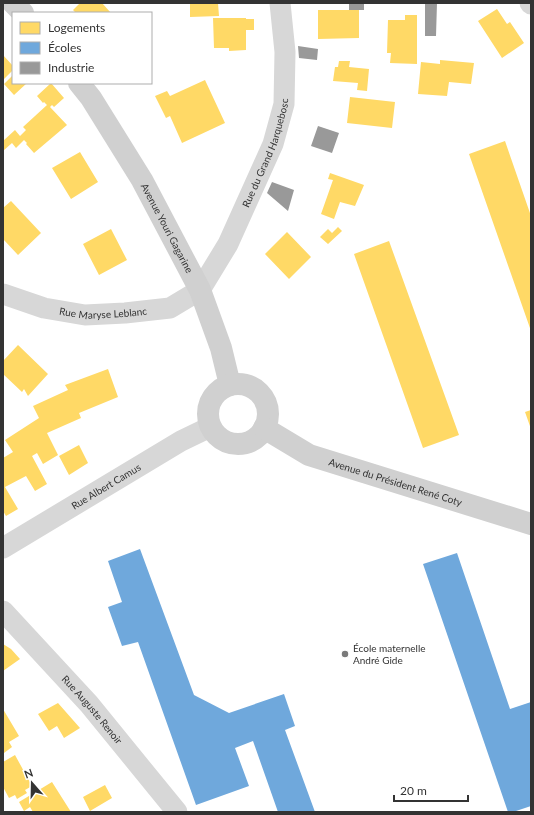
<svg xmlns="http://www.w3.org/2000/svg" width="534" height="815" font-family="Lato,sans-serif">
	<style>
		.homes { fill: #ffd966 }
		.schools { fill: #6fa8dc }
		.industry { fill: #999 }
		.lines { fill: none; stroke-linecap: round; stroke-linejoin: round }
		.street { stroke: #d7d7d7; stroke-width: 21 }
		.secondary { stroke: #d0d0d0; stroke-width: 22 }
		.poi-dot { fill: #7a7a7a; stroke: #fff; stroke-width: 1.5 }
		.labels { text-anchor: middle; stroke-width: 4; stroke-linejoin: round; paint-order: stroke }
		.street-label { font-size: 10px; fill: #333; stroke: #fff }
		.poi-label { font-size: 10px; fill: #333; stroke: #fff; text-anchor: start }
	</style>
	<rect width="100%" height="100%" fill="#fff"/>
	<path class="homes" d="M80 3H102L111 13H76L73 10Z
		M190 3H218L219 16 190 17Z
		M497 9 507 24 510 22 524 43 502 58 478 21Z
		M318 10H359V38L318 39Z
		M405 15H417V64L390 63 391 53H387L388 20H405Z
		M213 18H246V19H254V30H246V50L229 51V48H214Z
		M3 55 13 66V70L3 80Z
		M440 60 474 63 471 84 449 82 447 96 418 94 421 62 440 64Z
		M339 61H350L349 67 369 69 367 91 357 90 358 83 333 81 335 67H338Z
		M13 75V83H27L14 95 4 84Z
		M205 80 225 123 182 143 170 116 166 118 155 96 167 91 170 96Z
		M51 83 64 98 54 107 52 105 50 107 67 125 34 153 26 144 27 143 24 140 16 148 12 143 3 151V141L15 130 20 136 26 130 23 127 47 105 44 102 43 103 37 96Z
		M350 97 395 102 392 128 347 123Z
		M505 141 531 216V331L469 154Z
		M80 152 98 182 71 199 52 168Z
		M330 173 364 185 355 206 340 202 334 219 321 214 333 180 328 179Z
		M11 201 41 233 18 255 3 239V208Z
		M338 227 342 231 328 244 320 237 328 229 332 233Z
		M111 229 127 260 99 275 83 244Z
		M287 232 311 257 289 279 265 254Z
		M389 241 459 435 423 448 354 254Z
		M18 345 48 374 28 396 24 389 22 392 3 374V361Z
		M108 369 118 397 79 413 81 418 47 433 58 455 43 464 37 453 32 456 47 484 35 491 26 476 5 487 18 509 6 516 3 511V458L13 452 5 440 39 418 33 406 68 390 65 385Z
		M531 410V429L525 412Z
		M79 445 88 463 69 475 59 456Z
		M3 644 11 649 20 659 3 671Z
		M58 703 80 728 64 738 57 726 49 731 38 714Z
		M3 709 19 736 9 742 12 747 4 753Z
		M15 755 32 786 25 790 27 793 17 799 15 795 9 798 3 787V762Z
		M52 782 71 812H33L30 807 24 811 19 802Z
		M105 785 112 798 90 811 83 797Z"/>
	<path class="schools" d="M140 549 194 695 229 713 284 694 295 726 285 730 315 812H278L253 741 235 748 249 786 196 805 138 642 122 646 108 607 122 602 108 561Z
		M457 553 510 709 531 702V806L513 812H508L423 564Z"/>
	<path class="industry" d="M349 3H364V10H349Z
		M425 3H437L436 36H425Z
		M298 46 318 49 317 60 299 58Z
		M318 126 339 133 332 153 311 146Z
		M272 182 294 190 288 211 267 193Z"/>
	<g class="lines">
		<g class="street">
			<path d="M530 3 531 4"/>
			<path id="s1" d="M3 294 44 308 85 315 125 313 170 308 200 290 228 244 273 144 284 104 285 52 280 3"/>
			<path id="s2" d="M3 548 181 441 210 427"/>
			<path id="s3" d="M3 611 89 704 177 812"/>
		</g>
		<g class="secondary">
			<path d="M13 3 23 13"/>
			<path id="s4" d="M79 83 91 98 142 180 200 290 221 348 230 385"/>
			<circle cx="238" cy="414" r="30"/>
			<path id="s5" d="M264 428 309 455 531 524"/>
		</g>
	</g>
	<circle class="poi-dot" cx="345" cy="654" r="4"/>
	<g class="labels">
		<g class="street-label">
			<text dy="4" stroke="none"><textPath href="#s1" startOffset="358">Rue du Grand Harquebosc</textPath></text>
			<text dy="4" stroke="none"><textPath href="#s4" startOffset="170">Avenue Youri Gagarine</textPath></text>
			<text dy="4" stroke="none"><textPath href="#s1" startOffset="103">Rue Maryse Leblanc</textPath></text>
			<text dy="4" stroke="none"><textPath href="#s5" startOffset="143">Avenue du Président René Coty</textPath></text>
			<text dy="4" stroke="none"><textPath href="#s2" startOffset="120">Rue Albert Camus</textPath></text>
			<text dy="4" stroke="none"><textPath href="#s3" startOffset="133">Rue Auguste Renoir</textPath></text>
		</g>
		<g class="poi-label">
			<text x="353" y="652">École maternelle<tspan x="353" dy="12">André Gide</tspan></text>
		</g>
	</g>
	<rect width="534" height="815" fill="none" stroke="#333333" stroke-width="8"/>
	<rect x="12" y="12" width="140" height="72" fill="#ffffff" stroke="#adadad"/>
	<rect x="20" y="22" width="20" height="12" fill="#ffd966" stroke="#adadad"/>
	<text x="48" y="32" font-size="12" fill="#333333">Logements</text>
	<rect x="20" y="42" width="20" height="12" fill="#6fa8dc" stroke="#adadad"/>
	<text x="48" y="52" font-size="12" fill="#333333">Écoles</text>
	<rect x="20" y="62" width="20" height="12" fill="#999999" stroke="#adadad"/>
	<text x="48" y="72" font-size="12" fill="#333333">Industrie</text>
	<g transform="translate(32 783) rotate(340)" stroke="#ffffff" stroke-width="3" paint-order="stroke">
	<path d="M0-3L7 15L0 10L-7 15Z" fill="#333333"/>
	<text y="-6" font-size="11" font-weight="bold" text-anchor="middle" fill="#333333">N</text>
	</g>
	<path d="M394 795v6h74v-6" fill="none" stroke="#333333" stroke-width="2"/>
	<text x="400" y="795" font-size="12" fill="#333333" stroke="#ffffff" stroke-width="3" paint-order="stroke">20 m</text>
</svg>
